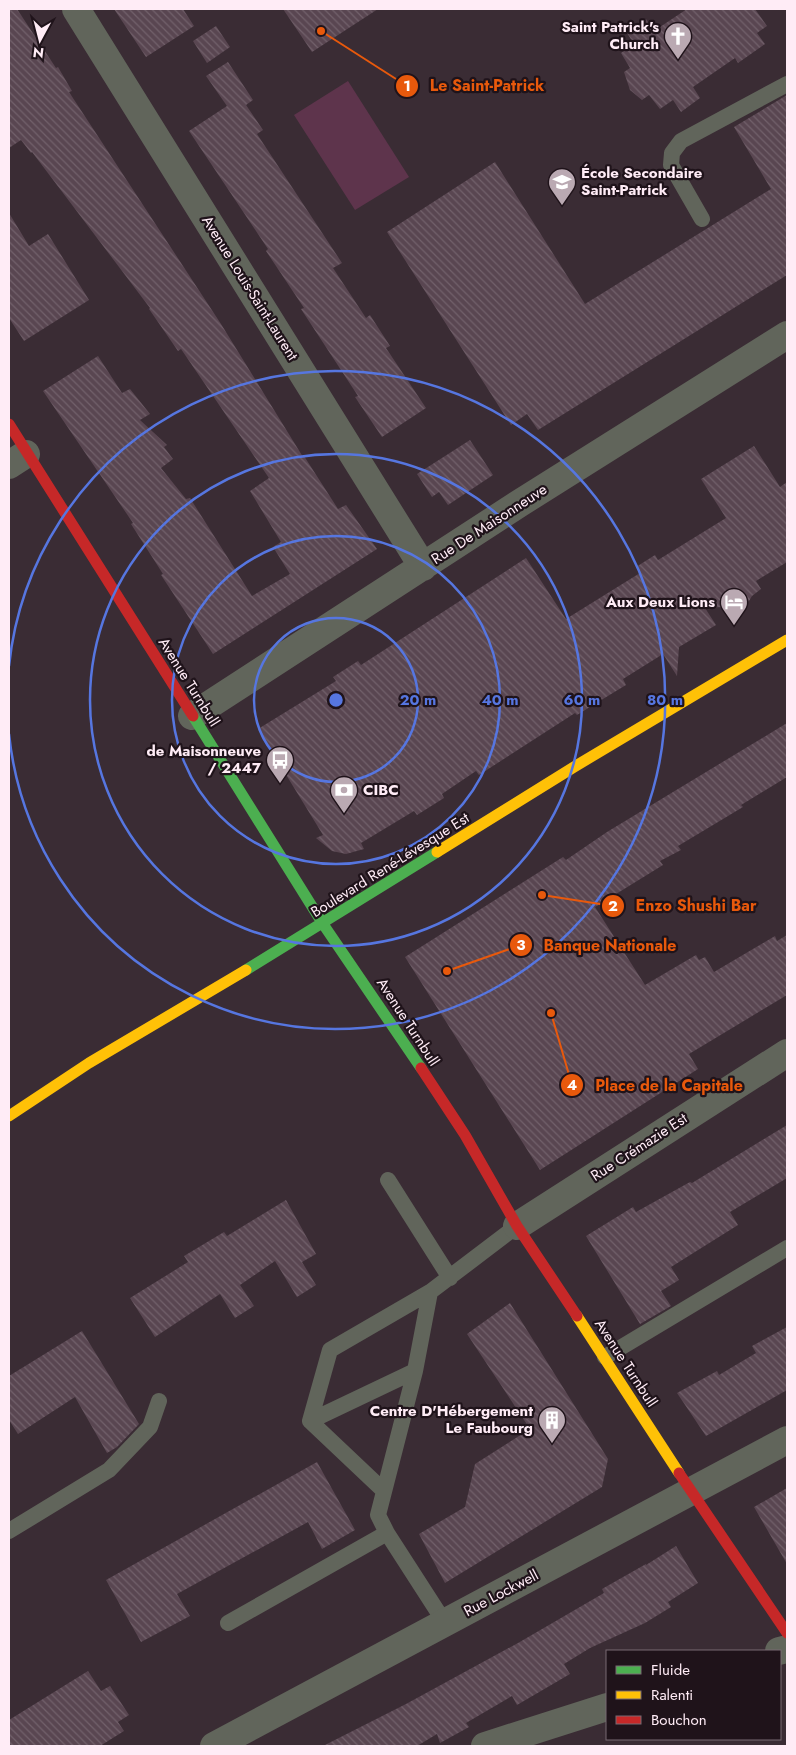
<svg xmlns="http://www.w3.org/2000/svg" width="796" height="1755" viewBox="0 0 796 1755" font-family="Jost,sans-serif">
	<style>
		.garden { fill: #5e344c }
		.building { fill: url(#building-back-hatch) }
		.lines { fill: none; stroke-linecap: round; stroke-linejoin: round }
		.lane { stroke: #61655b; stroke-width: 16 }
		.street { stroke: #61655b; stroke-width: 28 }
		.fast { stroke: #4caf50; stroke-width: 11 }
		.slow { stroke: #ffc107; stroke-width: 11 }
		.jam { stroke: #c62828; stroke-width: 11 }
		.ring { fill: none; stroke: #5676e0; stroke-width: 2.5 }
		.labels { text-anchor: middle; stroke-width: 4.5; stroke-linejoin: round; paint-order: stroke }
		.poi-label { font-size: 15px; font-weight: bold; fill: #ffecf6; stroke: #1f131a; text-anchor: end }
		.street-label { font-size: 15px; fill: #ffecf6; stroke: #1f131a }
		.centre { fill: #5676e0; stroke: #1f131a; stroke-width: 2.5 }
		.ring-label { font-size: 15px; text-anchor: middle; font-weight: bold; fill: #5676e0; stroke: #1f131a; stroke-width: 4.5; stroke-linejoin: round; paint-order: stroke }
		.leader { fill: none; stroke: #e8590c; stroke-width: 2 }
		.callout-dot { fill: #e8590c; stroke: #1f131a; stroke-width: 2 }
		.mark-label { font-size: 15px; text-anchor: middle; font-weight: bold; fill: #fff }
		.callout-label { font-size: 16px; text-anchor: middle; font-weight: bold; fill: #e8590c; stroke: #1f131a; stroke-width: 4.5; stroke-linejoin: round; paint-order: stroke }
	</style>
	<defs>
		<pattern id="building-back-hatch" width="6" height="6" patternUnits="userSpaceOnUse" patternTransform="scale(1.25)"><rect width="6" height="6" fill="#594651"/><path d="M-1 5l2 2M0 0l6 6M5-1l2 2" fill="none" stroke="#72616b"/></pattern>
	</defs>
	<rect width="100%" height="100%" fill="#3a2c34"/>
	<!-- garden -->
	<path class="garden" d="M348 81 409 177 355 210 294 115Z"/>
	<!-- building -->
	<path class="building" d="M9 9H17L56 68 58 67 72 91 69 92 221 324 303 457 304 456 338 509 346 505 377 549 213 654 161 575 163 574 131 524 133 523 43 391 98 356 122 393 130 389 150 414 140 420 167 445 164 447 173 459 161 468 186 499 190 498 252 596 290 574 273 547 281 542 250 491 269 478 181 349 178 351 149 309 150 308 32 152 31 153 21 140 9 148Z
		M114 9H183L194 26 146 57Z
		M283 9H378L312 52Z
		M687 9H755L767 26 757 33 765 44 738 63 735 58 693 87 700 98 681 112 673 100 660 109 649 95 642 100 630 90 624 72 630 68 621 53 634 44 627 33 646 19 654 31Z
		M216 26 230 47 207 63 193 41Z
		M228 62 253 100 246 105 263 130 257 134 342 263 333 268 366 318 370 315 390 346 386 348 426 408 382 437 355 397 358 396 301 309 304 308 266 251 268 249 189 131 227 106 206 76Z
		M787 95V275L538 430 527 414 511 425 387 232 495 162 585 304 771 189 734 127Z
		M9 213 29 246 48 234 89 300 24 341 9 318Z
		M470 440 493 475 448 505 439 492 432 497 417 474Z
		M754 446 780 487 787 482V562L756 581 761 589 752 596 749 601 740 606 705 608 716 625 679 647 677 676 663 654 623 679 626 685 598 702 577 715 575 713 479 775 476 771 442 794 444 798 417 815 414 811 361 843 364 849 346 854 332 851 316 838 323 835 258 729 336 681 333 677 358 661 361 665 526 558 566 619 640 573 636 567 655 555 658 560 726 518 701 479Z
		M787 723V777L741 805 743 807 678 846 681 850 660 861 663 865 595 907 645 985 696 955 699 960 705 957 714 972 775 936 777 941 787 935V995L689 1054 698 1069 540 1170 405 957 563 857 566 860 607 832Z
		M787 1125V1178L730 1212 738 1225 671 1267 679 1280 661 1291 671 1306 640 1324 586 1236 633 1207 636 1212 690 1182 692 1183Z
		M286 1200 316 1254 302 1262 316 1285 297 1297 275 1261 240 1285 254 1306 235 1318 220 1294 155 1337 130 1298 188 1262 184 1256 224 1232 227 1236Z
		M510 1303 608 1459 602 1487 445 1583 419 1534 465 1507 475 1464 530 1429 467 1334Z
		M787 1327V1390L706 1436 677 1393 717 1371 719 1375 756 1353 752 1346Z
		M82 1331 139 1424 117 1447 107 1453 75 1397 18 1434 9 1420V1376Z
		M317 1462 355 1530 322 1549 308 1522 177 1594 190 1616 141 1642 106 1580Z
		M787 1488V1564L754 1507Z
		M676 1546 698 1583 668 1602 671 1607 645 1623 590 1648 564 1664 570 1674 517 1705 512 1696 466 1723 469 1727 440 1743 437 1734 417 1746H323L406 1704 518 1643 604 1593 602 1589 646 1564V1565Z
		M88 1671 101 1691 110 1686 129 1715 118 1722 124 1731 100 1746H9V1720Z"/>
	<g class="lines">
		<!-- lane -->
		<path class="lane" d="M702 219 671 165 672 153 681 141 787 84
			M388 1180 450 1278
			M605 1357 787 1248
			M310 1421 415 1371
			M384 1491 310 1421 330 1350 430 1292
			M9 1531 109 1470 150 1427 159 1401
			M228 1623 387 1533
			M445 1623 387 1533 378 1515 415 1371 430 1292 517 1226"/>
		<!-- street -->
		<path class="street" d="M76 9 423 567
			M9 465 26 454
			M192 716 520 503 787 335
			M517 1226 787 1053
			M779 1651 787 1649
			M214 1746 787 1440
			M485 1746 607 1707"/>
		<!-- fast -->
		<path class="fast" d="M193 716 323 924 421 1068
			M246 970 437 852"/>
		<!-- slow -->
		<path class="slow" d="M437 852 574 767 787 640
			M9 1116 89 1063 246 970
			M577 1316 679 1473"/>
		<!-- jam -->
		<path class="jam" d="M9 424 193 716
			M421 1068 465 1135 517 1226 577 1316
			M679 1473 787 1633"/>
	</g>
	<!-- distance rings -->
	<g class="ring">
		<circle cx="336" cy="700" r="82"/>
		<circle cx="336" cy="700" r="164"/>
		<circle cx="336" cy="700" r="246"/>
		<path d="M9 666A329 329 0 1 1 9 734"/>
	</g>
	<!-- icons -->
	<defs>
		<g id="church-pin" transform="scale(1.4375)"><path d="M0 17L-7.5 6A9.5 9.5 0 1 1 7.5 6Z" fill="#baa9b2" stroke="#1f131a"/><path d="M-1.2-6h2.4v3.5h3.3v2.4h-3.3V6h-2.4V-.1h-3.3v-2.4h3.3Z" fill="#fff"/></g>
		<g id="school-pin" transform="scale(1.4375)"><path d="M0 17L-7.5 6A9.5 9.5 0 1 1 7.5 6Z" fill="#baa9b2" stroke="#1f131a"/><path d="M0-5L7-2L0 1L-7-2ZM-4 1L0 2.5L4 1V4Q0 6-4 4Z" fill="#fff"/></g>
		<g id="hotel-pin" transform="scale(1.4375)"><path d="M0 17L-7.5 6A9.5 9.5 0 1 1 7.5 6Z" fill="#baa9b2" stroke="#1f131a"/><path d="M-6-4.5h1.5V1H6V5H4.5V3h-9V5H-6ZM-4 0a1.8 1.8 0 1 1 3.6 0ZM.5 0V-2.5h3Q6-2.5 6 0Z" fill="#fff"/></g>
		<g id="bus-pin" transform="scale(1.4375)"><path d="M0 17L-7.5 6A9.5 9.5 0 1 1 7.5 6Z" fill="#baa9b2" stroke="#1f131a"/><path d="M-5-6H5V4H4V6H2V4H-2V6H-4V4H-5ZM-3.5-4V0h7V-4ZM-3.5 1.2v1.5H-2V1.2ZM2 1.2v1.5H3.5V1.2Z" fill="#fff"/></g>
		<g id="bank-pin" transform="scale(1.4375)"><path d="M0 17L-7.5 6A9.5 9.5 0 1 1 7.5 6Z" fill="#baa9b2" stroke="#1f131a"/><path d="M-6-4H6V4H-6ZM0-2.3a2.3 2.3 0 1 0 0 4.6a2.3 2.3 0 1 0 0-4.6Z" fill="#fff"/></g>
		<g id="building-pin" transform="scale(1.4375)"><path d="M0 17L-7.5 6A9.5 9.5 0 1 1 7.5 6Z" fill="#baa9b2" stroke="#1f131a"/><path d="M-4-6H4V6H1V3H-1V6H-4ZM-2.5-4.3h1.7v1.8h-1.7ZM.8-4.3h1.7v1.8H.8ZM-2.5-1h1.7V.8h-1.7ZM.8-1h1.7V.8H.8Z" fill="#fff"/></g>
	</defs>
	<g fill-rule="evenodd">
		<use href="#church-pin" x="678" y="36"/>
		<use href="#school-pin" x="562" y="182"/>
		<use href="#hotel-pin" x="734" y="602"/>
		<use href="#bus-pin" x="280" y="760"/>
		<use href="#bank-pin" x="344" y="790"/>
		<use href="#building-pin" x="552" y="1420"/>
	</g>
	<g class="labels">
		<!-- poi labels -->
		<g class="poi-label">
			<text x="659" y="32">Saint Patrick's<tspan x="659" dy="17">Church</tspan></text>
			<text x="581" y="178" text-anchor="start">École Secondaire<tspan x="581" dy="17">Saint-Patrick</tspan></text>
			<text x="715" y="607">Aux Deux Lions</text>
			<text x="261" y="756">de Maisonneuve<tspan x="261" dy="17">/ 2447</tspan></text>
			<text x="363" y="795" text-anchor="start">CIBC</text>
			<text x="533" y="1416">Centre D'Hébergement<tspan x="533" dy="17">Le Faubourg</tspan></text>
		</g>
		<!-- street labels -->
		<g class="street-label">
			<text transform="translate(250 288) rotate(58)" y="5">Avenue Louis-Saint-Laurent</text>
			<text transform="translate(489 524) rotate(-33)" y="5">Rue De Maisonneuve</text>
			<text transform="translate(189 682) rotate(58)" y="5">Avenue Turnbull</text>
			<text transform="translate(390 865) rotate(-32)" y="5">Boulevard René-Lévesque Est</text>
			<text transform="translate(408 1022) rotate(57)" y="5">Avenue Turnbull</text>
			<text transform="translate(639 1147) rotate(-33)" y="5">Rue Crémazie Est</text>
			<text transform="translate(626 1363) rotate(57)" y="5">Avenue Turnbull</text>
			<text transform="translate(501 1593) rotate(-28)" y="5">Rue Lockwell</text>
		</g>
	</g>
	<circle cx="336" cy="700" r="8" class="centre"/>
	<g class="ring-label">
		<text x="418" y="705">20 m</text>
		<text x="500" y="705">40 m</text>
		<text x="582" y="705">60 m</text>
		<text x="665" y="705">80 m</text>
	</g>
	<!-- callouts -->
	<path class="leader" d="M321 31L407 86M542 895L613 906M447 971L521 945M551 1013L572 1085"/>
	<g class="callout-dot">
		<circle cx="321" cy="31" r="5"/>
		<circle cx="542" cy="895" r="5"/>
		<circle cx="447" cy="971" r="5"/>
		<circle cx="551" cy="1013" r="5"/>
		<circle cx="407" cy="86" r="12"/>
		<circle cx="613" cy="906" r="12"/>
		<circle cx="521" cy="945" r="12"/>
		<circle cx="572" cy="1085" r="12"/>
	</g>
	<g class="mark-label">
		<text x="407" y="91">1</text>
		<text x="613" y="911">2</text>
		<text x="521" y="950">3</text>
		<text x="572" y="1090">4</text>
	</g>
	<g class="callout-label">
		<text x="487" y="91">Le Saint-Patrick</text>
		<text x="696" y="911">Enzo Shushi Bar</text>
		<text x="610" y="951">Banque Nationale</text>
		<text x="669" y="1091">Place de la Capitale</text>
	</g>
	<!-- border -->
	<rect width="796" height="1755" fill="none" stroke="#ffecf6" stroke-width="20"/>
	<!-- legend -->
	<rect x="606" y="1650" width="175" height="90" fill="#1f131a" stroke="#796a72"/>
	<rect x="616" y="1666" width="25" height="8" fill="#4caf50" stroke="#796a72"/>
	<text x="651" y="1675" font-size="15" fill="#ffecf6">Fluide</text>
	<rect x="616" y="1691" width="25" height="8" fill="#ffc107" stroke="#796a72"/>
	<text x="651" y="1700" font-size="15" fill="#ffecf6">Ralenti</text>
	<rect x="616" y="1716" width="25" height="8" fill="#c62828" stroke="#796a72"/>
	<text x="651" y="1725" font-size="15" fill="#ffecf6">Bouchon</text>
	<!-- north arrow -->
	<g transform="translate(40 40) rotate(187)" stroke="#1f131a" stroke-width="4" paint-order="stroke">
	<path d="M0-4L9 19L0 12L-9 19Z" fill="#ffecf6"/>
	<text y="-8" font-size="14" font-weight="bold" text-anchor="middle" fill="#ffecf6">N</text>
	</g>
</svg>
